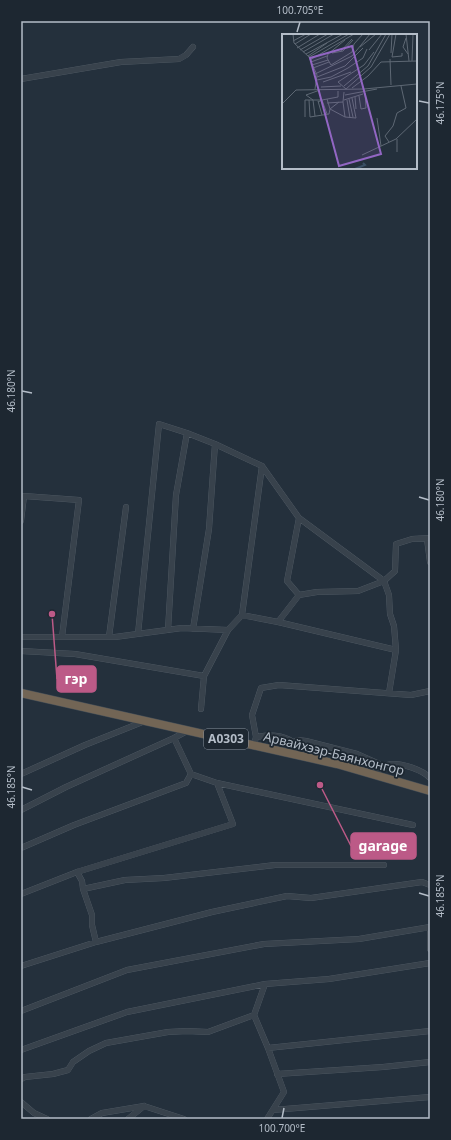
<svg xmlns="http://www.w3.org/2000/svg" width="451" height="1140" viewBox="0 0 451 1140" font-family="'Noto Sans',sans-serif">
	<style>
		.lines { fill: none; stroke-linecap: round; stroke-linejoin: round }
		.minor-casing { stroke: #56606a; stroke-width: 6 }
		.highway-casing { stroke: #434d57; stroke-width: 9 }
		.minor { stroke: #38424c; stroke-width: 5.5 }
		.highway { stroke: #726555; stroke-width: 8 }
		.ticks { fill: none; stroke: #b4bdc8; stroke-width: 1.5 }
		.labels { text-anchor: middle; stroke-width: 3.5; stroke-linejoin: round; paint-order: stroke }
		.shield { fill: #1d2731; stroke: #87909b; stroke-width: 1 }
		.shield-label { font-size: 12px; font-weight: bold; fill: #b4bdc8 }
		.street-label { font-size: 13px; fill: #b4bdc8; stroke: #1d2731 }
		.inset-river { fill: none; stroke: #3a4f64; stroke-width: 2 }
		.inset-road { fill: none; stroke: #5e6874; stroke-width: 1 }
		.view { fill: #9266c3; fill-opacity: 0.15; stroke: #9266c3; stroke-width: 2 }
		.inset-edge { fill: none; stroke: #b4bdc8; stroke-width: 2 }
		.leader { fill: none; stroke: #bc5a87; stroke-width: 1.5 }
		.callout-dot { fill: #bc5a87; stroke: #1d2731; stroke-width: 1.5 }
		.callout { fill: #bc5a87; stroke: #bc5a87; stroke-width: 1.5 }
		.callout-label { font-size: 14px; text-anchor: middle; font-weight: bold; fill: #fff }
		.neatline { fill: none; stroke: #b4bdc8; stroke-width: 1.5 }
		.ticks-label { font-size: 10px; text-anchor: middle; fill: #b4bdc8 }
	</style>
	<rect width="100%" height="100%" fill="#24303c"/>
	<g class="lines">
		<!-- minor casing -->
		<g class="minor-casing">
			<path id="minor" d="M21 79 121 62 179 59 186 55 193 47
				M21 521 24 496 79 500 62 637
				M427 539 430 562
				M299 595 287 581 299 518
				M242 615 262 466
				M278 622 299 595 317 592 358 591 384 581 395 571 396 544 412 539 430 538
				M193 629 209 529 215 444
				M168 630 176 495 187 433
				M138 634 159 424 187 433 215 444 262 466 299 518 384 581 389 595 390 614 394 626 396 650 389 693
				M21 637H115L182 628 228 630
				M109 637 126 507
				M21 651 75 654 204 676
				M201 709 204 676 228 630 242 615 278 622 396 650
				M256 737 252 715 261 688 279 685 411 695 430 691
				M174 738 191 774 217 783 413 825
				M293 742 298 740 306 741 357 754 384 766
				M254 745 256 737C269 735 282 734 293 742L296 755
				M21 774 85 745 145 721
				M371 774C378 770 384 765 391 764 402 763 423 770 430 778
				M21 810 66 787 174 738 187 731
				M21 848 74 825 186 783 191 774
				M77 872 82 881 83 889 92 915V925L96 942
				M83 889 125 880 164 878 275 865H384
				M21 894 77 872 233 824 217 783
				M430 927V949
				M21 966 96 942 212 912 287 896 311 898 422 882 430 885
				M265 984 254 1015 268 1048 284 1092 267 1119
				M21 1011 127 970 264 944 359 939 430 927
				M268 1048 430 1031
				M21 1050 127 1012 265 984 329 979 430 963
				M277 1074 383 1067 430 1062
				M21 1079 25 1077 53 1074 68 1070 73 1062 89 1051 106 1043 168 1032 187 1031 208 1032 254 1015
				M21 1102 34 1113 47 1119
				M273 1110 430 1097
				M91 1119 102 1113 144 1106 184 1119
				M128 1119 144 1106"/>
		</g>
		<!-- highway casing -->
		<g class="highway-casing">
			<path id="highway" d="M21 693 337 764 430 791"/>
		</g>
		<!-- minor -->
		<use href="#minor" class="minor"/>
		<!-- highway -->
		<use href="#highway" class="highway"/>
	</g>
	<!-- ticks -->
	<path class="ticks" d="M297 32 300 22M419 101 429 103M22 391 32 393M419 497 429 500M22 787 32 790M419 893 429 896M282 1118 284 1108"/>
	<g class="labels">
		<!-- shield labels -->
		<rect class="shield" x="204" y="729" width="44" height="20" rx="3"/>
		<g class="shield-label">
			<text x="226" y="743">A0303</text>
		</g>
		<!-- street labels -->
		<g class="street-label">
			<text transform="translate(334 753) rotate(14)" y="5">Арвайхээр-Баянхонгор</text>
		</g>
	</g>
	<!-- overview -->
	<g transform="translate(282 34)">
		<rect width="135" height="135" fill="#24303c"/>
		<path class="inset-river" d="M73 135 83 131 81 129"/>
		<path class="inset-road" d="M11 0 12 9 27 23 35 41 33 55M124 0 127 27M124 4 121 13 126 20M11 7 24 0M13 10 29 0M78 13 94 0M15 14 38 0M18 16 46 0M87 16 100 0M21 18 52 0M58 18 70 5M50 19 61 17 71 6M109 19 110 0M24 20 61 0M26 22 45 9M27 23 67 0M110 23 114 0M110 23 120 22V19M108 25 109 51M28 26 72 0M130 27 131 0M29 28 45 22M30 31 46 26M49 31 70 18 72 10 81 0M49 31 45 24 46 20 63 6M31 34 47 28M33 40 70 22 88 0M35 43 63 32 81 14M35 46 49 43 66 34 81 24 85 15M41 48 69 38M62 52 86 32 104 0M39 53 59 52M70 54 86 42 99 28 135 27M64 55 89 33 108 0M64 55 56 48 82 31 92 18M63 61 95 55M77 62 79 75 84 74 83 59M73 63 74 75M45 65 48 75 63 83 74 84 70 64M67 65 71 83M27 66 28 83 47 80 48 75 57 68M62 66 81 60M65 66 68 84M36 67 40 81M36 68 40 66 45 80M61 68 63 83M45 69 61 68 62 58M0 70 14 56 82 55 135 50M33 82 31 66 24 61 38 56M23 83V66H40L56 63V57M95 84 99 112M107 108 103 102 111 92 115 79 124 74 119 52M115 118V105M80 121 114 105 135 85"/>
		<path class="view" d="M70 12 99 120 57 132 28 24Z"/>
		<rect width="135" height="135" class="inset-edge"/>
	</g>
	<!-- callouts -->
	<path class="leader" d="M52 614L57 679M320 785L351 846"/>
	<g class="callout-dot">
		<circle cx="52" cy="614" r="4"/>
		<circle cx="320" cy="785" r="4"/>
	</g>
	<g class="callout">
		<rect x="57" y="666" width="39" height="26" rx="4"/>
		<rect x="351" y="833" width="65" height="26" rx="4"/>
	</g>
	<g class="callout-label">
		<text x="76" y="684">гэр</text>
		<text x="383" y="851">garage</text>
	</g>
	<!-- border -->
	<rect width="451" height="1140" fill="none" stroke="#1d2731" stroke-width="44"/>
	<rect x="22" y="22" width="407" height="1096" class="neatline"/>
	<g class="ticks-label">
		<text x="300" y="14">100.705°E</text>
		<text transform="translate(440 103) rotate(-90)" y="4">46.175°N</text>
		<text transform="translate(11 391) rotate(-90)" y="4">46.180°N</text>
		<text transform="translate(440 500) rotate(-90)" y="4">46.180°N</text>
		<text transform="translate(11 787) rotate(-90)" y="4">46.185°N</text>
		<text transform="translate(440 896) rotate(-90)" y="4">46.185°N</text>
		<text x="282" y="1132">100.700°E</text>
	</g>
</svg>
